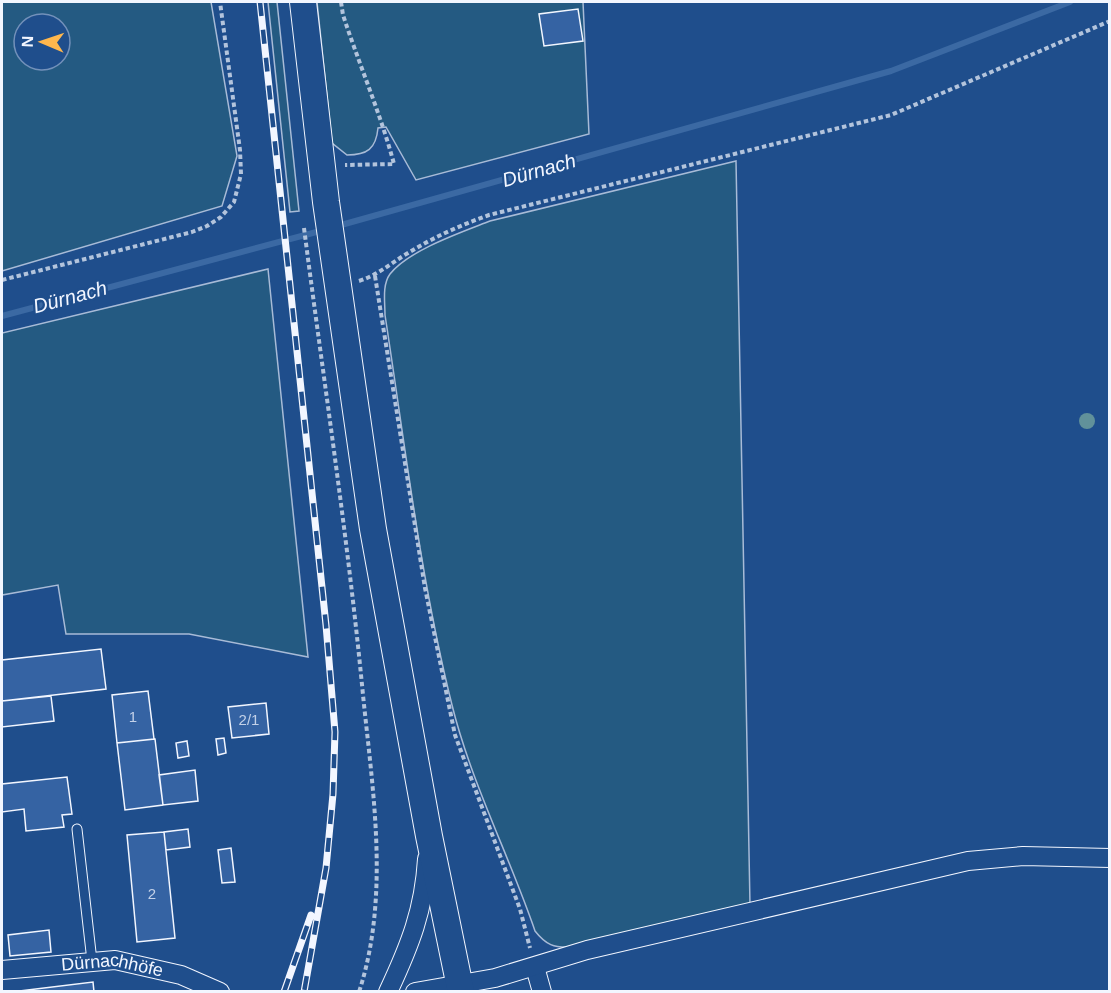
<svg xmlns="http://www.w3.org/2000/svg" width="1111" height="993" viewBox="0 0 1111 993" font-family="Arial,sans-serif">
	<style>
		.green { fill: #245a82; stroke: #a8bbd7; stroke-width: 1.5; fill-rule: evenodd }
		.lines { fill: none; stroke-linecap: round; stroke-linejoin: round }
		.stream { stroke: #3b69a3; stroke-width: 6 }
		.building { fill: #3563a3; stroke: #f2f6ff; stroke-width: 1.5 }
		.lane-casing { stroke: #f2f6ff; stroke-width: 11 }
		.street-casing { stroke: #f2f6ff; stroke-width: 20 }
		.secondary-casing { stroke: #f2f6ff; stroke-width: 28 }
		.path { stroke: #b3c4dc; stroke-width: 4; stroke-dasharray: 4.5 3; stroke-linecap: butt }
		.lane { stroke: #1f4e8c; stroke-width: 9 }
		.street { stroke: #1f4e8c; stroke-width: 18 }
		.secondary { stroke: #1f4e8c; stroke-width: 26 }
		.rail-casing { stroke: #f2f6ff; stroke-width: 7 }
		.rail { stroke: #1f4e8c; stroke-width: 4.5; stroke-dasharray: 14; stroke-linecap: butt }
		.tree { fill: #61919a }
		.labels { text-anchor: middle; stroke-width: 4.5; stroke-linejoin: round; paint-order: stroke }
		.number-label { font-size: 15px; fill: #c3d1e8 }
		.street-label { font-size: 18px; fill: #f2f6ff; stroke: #1f4e8c }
		.water-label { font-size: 20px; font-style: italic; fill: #f2f6ff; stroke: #1f4e8c }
	</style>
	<rect width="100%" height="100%" fill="#1f4e8c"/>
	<!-- green -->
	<path class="green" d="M2 2H211L237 156 222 206 2 271ZM24 24H60V60H24Z
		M268 2H277L299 211 290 212Z
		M317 2H583L589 134 416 180 386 127 378 128C376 149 367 155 347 155L332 143Z
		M736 161 750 905 571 947C554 948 546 945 535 931 509 855 471 782 452 705 420 577 405 444 385 315 385 302 382 285 390 274 409 250 462 232 490 221Z
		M268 269 308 657 189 634H66L58 585 2 595V333Z"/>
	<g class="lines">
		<!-- stream -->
		<path class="stream" d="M334 227 891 71 1070 2
			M2 316 324 230"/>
	</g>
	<!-- building -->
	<path class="building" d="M578 9 583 41 544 46 539 14Z
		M101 649 106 689 2 701V660Z
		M148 691 154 739 117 743 112 695Z
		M51 696 54 721 2 727V701Z
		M266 703 269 734 232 738 228 707Z
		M224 738 226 753 218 755 216 739Z
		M155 739 163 805 125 810 117 743Z
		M187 741 189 756 178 758 176 743Z
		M195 770 198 801 163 805 159 775Z
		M67 777 72 814 62 815 64 827 26 831 24 809 2 812V784Z
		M188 829 190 847 166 850 164 832Z
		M164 832 175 938 137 942 127 835Z
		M231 848 235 882 222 883 218 850Z
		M49 930 51 952 10 956 8 935Z
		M93 982 94 992H11Z"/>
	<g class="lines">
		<!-- lane casing -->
		<g class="lane-casing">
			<path id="lane" d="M77 829 92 961"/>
		</g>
		<!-- street casing -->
		<g class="street-casing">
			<g id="street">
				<path d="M535 967 542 992"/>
				<path id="s1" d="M2 970 115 960 181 975 220 992"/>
				<path d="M388 992C410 945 424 910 427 859"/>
				<path d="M415 992 495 978 587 950 968 861 1023 856 1110 858"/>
			</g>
		</g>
		<!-- secondary casing -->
		<g class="secondary-casing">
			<path id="secondary" d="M303 2 326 202 373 529 429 836 461 992"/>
		</g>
		<!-- path -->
		<path class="path" d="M341 2 343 15C359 64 381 115 394 164L345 165
			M304 228C324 383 348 539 363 695 373 793 390 897 359 992
			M375 276 425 588 455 735 520 909 530 948
			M2 280 192 232 207 226 221 217 234 202 241 174 240 150 220 2
			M359 281C378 275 391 263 408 253 434 237 461 225 489 215L891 115 1110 21"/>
		<!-- lane -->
		<use href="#lane" class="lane"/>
		<!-- street -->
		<use href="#street" class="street"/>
		<!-- secondary -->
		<use href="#secondary" class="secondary"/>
		<!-- rail casing -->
		<g class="rail-casing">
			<path id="rail" d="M260 2 326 625 335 732 333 794 326 868 304 992
				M284 992 311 915"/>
		</g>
		<!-- rail -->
		<use href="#rail" class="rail"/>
	</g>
	<!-- trees -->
	<circle class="tree" cx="1087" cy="421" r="8"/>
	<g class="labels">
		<!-- number labels -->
		<g class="number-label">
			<text x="133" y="722">1</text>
			<text x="249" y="725">2/1</text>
			<text x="152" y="899">2</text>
		</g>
		<!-- street labels -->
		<g class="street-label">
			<text dy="6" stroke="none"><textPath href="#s1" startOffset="111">Dürnachhöfe</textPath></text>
		</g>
		<!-- water labels -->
		<g class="water-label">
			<text transform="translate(539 170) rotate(-16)" y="7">Dürnach</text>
			<text transform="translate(70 297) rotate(-15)" y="7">Dürnach</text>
		</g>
	</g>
	<!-- border -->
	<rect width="1111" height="993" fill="none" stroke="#f2f6ff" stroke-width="6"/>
	<!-- north arrow -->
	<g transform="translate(42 42) rotate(272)"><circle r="28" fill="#1f4e8c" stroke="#7391ba" stroke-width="1.5"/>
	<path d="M0-4.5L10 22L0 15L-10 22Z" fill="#ffb74d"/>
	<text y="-9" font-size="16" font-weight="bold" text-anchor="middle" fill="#f2f6ff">N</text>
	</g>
</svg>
